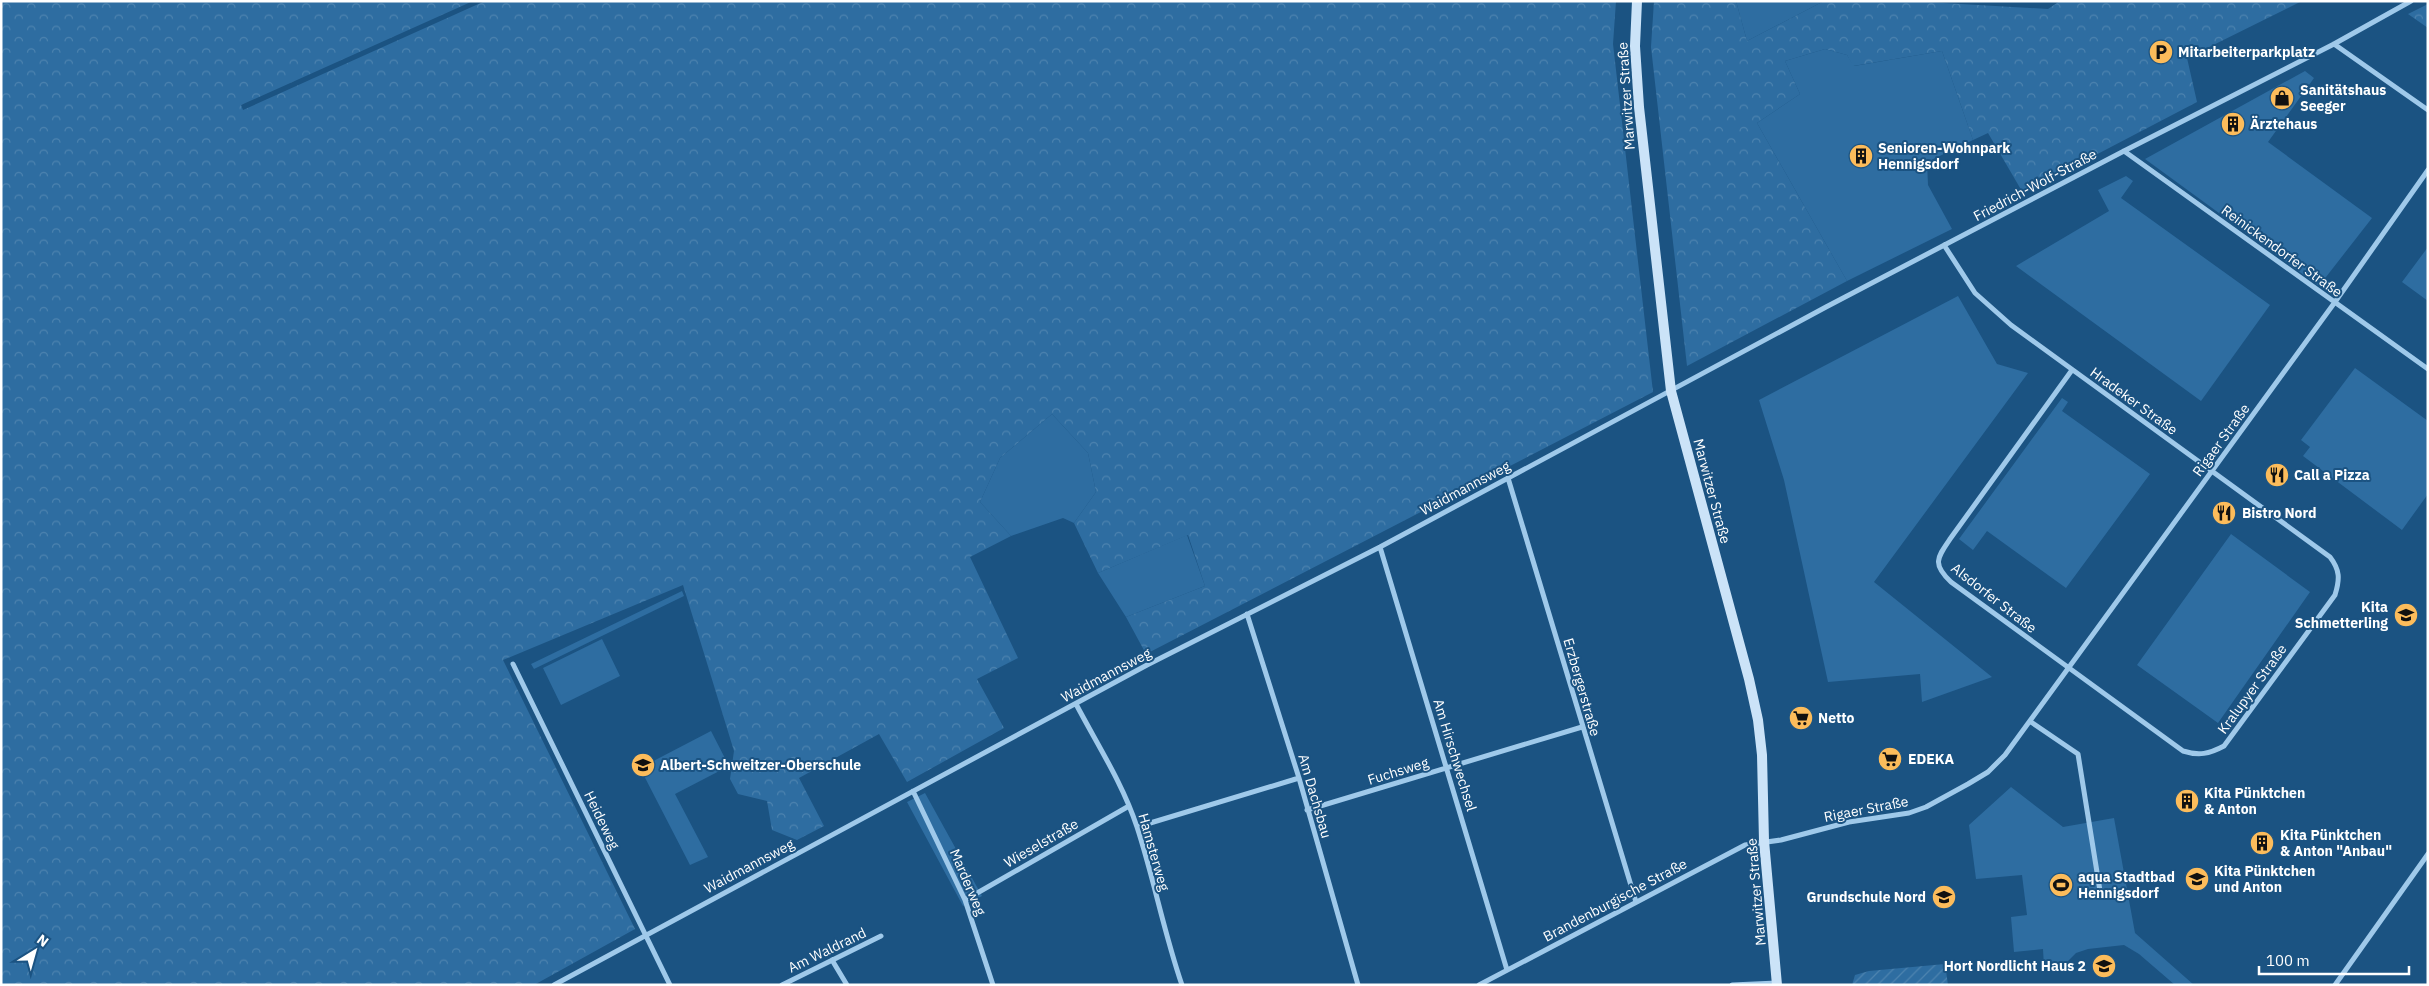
<svg xmlns="http://www.w3.org/2000/svg" width="2429" height="986" viewBox="0 0 2429 986" font-family="'IBM Plex Sans',sans-serif">
	<style>
		.green { fill: #2e6da1 }
		.forest { fill: url(#forest-crowns) }
		.garden { fill: url(#garden-furrows) }
		.lines { fill: none; stroke-linecap: round; stroke-linejoin: round }
		.street { stroke: #9fc9ea; stroke-width: 5 }
		.secondary { stroke: #cbe3f8; stroke-width: 10 }
		.labels { text-anchor: middle; stroke-width: 4; stroke-linejoin: round; paint-order: stroke }
		.poi-label { font-size: 14px; font-weight: bold; fill: #fff; stroke: #1b5382; text-anchor: start }
		.street-label { font-size: 14px; fill: #fff; stroke: #1b5382 }
	</style>
	<defs>
		<pattern id="forest-crowns" width="20" height="18" patternUnits="userSpaceOnUse" patternTransform="scale(1.25)"><rect width="20" height="18" fill="#2e6da1"/><path d="M2 6a3 3 0 1 1 6 0M12 15a3 3 0 1 1 6 0" fill="none" stroke="#4d83af"/></pattern>
		<pattern id="garden-furrows" width="10" height="10" patternUnits="userSpaceOnUse" patternTransform="scale(1.25)"><rect width="10" height="10" fill="#2e6da1"/><path d="M-1 1l2-2M0 10L10 0M9 11l2-2" fill="none" stroke="#4d83af"/></pattern>
	</defs>
	<rect width="100%" height="100%" fill="#1b5382"/>
	<!-- green -->
	<path class="green" d="M1736 1H1824L1747 41Z
		M1825 49 1847 55 1854 66 1942 51 1973 140 1927 162 1928 185 1952 229 1847 281 1757 123 1800 94 1785 61Z
		M2305 71 2314 78 2268 142 2372 218 2319 286 2145 159Z
		M2126 176 2133 181 2121 198 2270 305 2201 401 2016 266 2109 211 2098 190Z
		M2428 247V301L2402 282Z
		M1958 296 1997 364 2028 373 1874 582 1992 677 1922 702 1920 674 1828 682 1784 480 1759 400Z
		M2355 368 2428 421V494L2402 530 2303 456 2310 447 2301 440Z
		M2062 398 2068 402 2062 411 2150 474 2066 588 1987 531 1973 550 1959 539Z
		M1052 414 1088 453 1096 492 1074 523 1063 518 1011 536 980 502 1000 458Z
		M2231 534 2310 592 2218 723 2137 665Z
		M1187 535 1205 586 1126 617 1098 573Z
		M682 591 684 596 534 669 531 664Z
		M602 639 620 676 561 705 543 668Z
		M711 731 729 766 675 794 708 857 690 865 640 768Z
		M2011 787 2063 827 2114 818 2135 933 2194 985H2175L2139 954 2124 945 2088 949 2076 953 2065 964 2044 967 2043 949 2014 952 2011 917 2027 915 2022 875 1976 879 1969 825Z
		M925 793 982 896 963 906 907 802Z"/>
	<!-- forest -->
	<path class="forest" d="M1 1H473L241 105 243 110 485 1H1616L1613 44 1653 392 1146 654 1126 617 1205 586 1188 535 1098 573 1074 523 1096 492 1088 453 1052 414 1000 458 980 502 1011 536 970 557 1018 658 977 679 1004 728 907 782 879 734 799 778 824 826 797 840 772 830 767 801 738 794 730 779 734 751 683 585 503 660 635 929 534 985H1Z
		M1654 1H1736L1747 41 1824 1H1909L2048 9 2060 1H2302L2187 58 2197 102 2023 193 1988 133 1973 140 1942 51 1853 66 1847 55 1825 49 1785 61 1800 94 1757 123 1847 281 1687 366 1651 47Z
		M2428 4V28L2408 14Z"/>
	<!-- garden -->
	<path class="garden" d="M1945 964 1948 985H1852L1855 975 1869 971Z"/>
	<g class="lines">
		<!-- street -->
		<path class="street" d="M2334 44 2428 110
			M2124 151 2428 369
			M1944 245 1975 293 2011 325 2330 557C2340 570 2340 579 2335 595L2224 746C2209 754 2199 756 2183 751L1951 582C1932 564 1937 558 1950 539L2072 370
			M1508 478 1636 902
			M1380 547 1507 970
			M1247 614 1299 778 1358 985
			M513 664 670 985
			M1076 704C1097 744 1123 784 1137 827 1154 879 1164 933 1182 985
			M2031 722 2078 754 2101 897
			M913 791 965 900 993 985
			M1307 810 1582 727
			M1137 827 1299 778
			M965 900 1129 806
			M832 960 847 985
			M554 985 1147 665 1380 547 1826 307 2124 151 2334 44 2411 1
			M782 985 881 936
			M1479 985 1745 845 1781 840 1849 822 1909 813 1926 807 1968 784 1988 772 2005 755 2335 302 2428 170
			M1732 985 1777 983
			M2335 985 2428 854"/>
		<!-- secondary -->
		<path class="secondary" d="M1637 1 1635 46 1639 107 1671 391 1749 679 1758 720 1762 755 1764 841 1777 985"/>
	</g>
	<!-- icons -->
	<defs>
		<g id="parking-disc" transform="scale(1.25)"><circle r="9.5" fill="#fcbc5b" stroke="#1b5382"/><path d="M-3.5-5.5H1a3.5 3.5 0 0 1 0 7H-1V5.5H-3.5ZM-1-3.4V-.6H.8a1.4 1.4 0 0 0 0-2.8Z" fill="#111"/></g>
		<g id="shop-disc" transform="scale(1.25)"><circle r="9.5" fill="#fcbc5b" stroke="#1b5382"/><path d="M-5-2.5h2.3a2.7 3.5 0 0 1 5.4 0H5L5.5 6h-11ZM-1.5-2.5h3a1.5 2.3 0 0 0-3 0Z" fill="#111"/></g>
		<g id="building-disc" transform="scale(1.25)"><circle r="9.5" fill="#fcbc5b" stroke="#1b5382"/><path d="M-4-6H4V6H1V3H-1V6H-4ZM-2.5-4.3h1.7v1.8h-1.7ZM.8-4.3h1.7v1.8H.8ZM-2.5-1h1.7V.8h-1.7ZM.8-1h1.7V.8H.8Z" fill="#111"/></g>
		<g id="restaurant-disc" transform="scale(1.25)"><circle r="9.5" fill="#fcbc5b" stroke="#1b5382"/><path d="M-5-6h1v4h1v-4h1v4h1v-4h1v5L-1.5 .5V6h-2V.5L-5-1ZM5-6V6H3V1.5H1.5Q1.5-4 5-6Z" fill="#111"/></g>
		<g id="school-disc" transform="scale(1.25)"><circle r="9.5" fill="#fcbc5b" stroke="#1b5382"/><path d="M0-5L7-2L0 1L-7-2ZM-4 1L0 2.5L4 1V4Q0 6-4 4Z" fill="#111"/></g>
		<g id="supermarket-disc" transform="scale(1.25)"><circle r="9.5" fill="#fcbc5b" stroke="#1b5382"/><path d="M-6-5.5h2.5l.6 2H6L4.5 2H-2.5L-4.4-4H-6ZM-1.5 3.2a1.3 1.3 0 1 0 .1 0ZM3 3.2a1.3 1.3 0 1 0 .1 0Z" fill="#111"/></g>
		<g id="stadium-disc" transform="scale(1.25)"><circle r="9.5" fill="#fcbc5b" stroke="#1b5382"/><path d="M0-5a6.5 5 0 1 0 0 10a6.5 5 0 1 0 0-10ZM-3.5-1.8h7v3.6h-7Z" fill="#111"/></g>
	</defs>
	<g fill-rule="evenodd">
		<use href="#parking-disc" x="2161" y="52"/>
		<use href="#shop-disc" x="2282" y="98"/>
		<use href="#building-disc" x="2233" y="124"/>
		<use href="#building-disc" x="1861" y="156"/>
		<use href="#restaurant-disc" x="2277" y="475"/>
		<use href="#restaurant-disc" x="2224" y="513"/>
		<use href="#school-disc" x="2406" y="615"/>
		<use href="#supermarket-disc" x="1801" y="718"/>
		<use href="#supermarket-disc" x="1890" y="759"/>
		<use href="#school-disc" x="643" y="765"/>
		<use href="#building-disc" x="2187" y="801"/>
		<use href="#building-disc" x="2262" y="843"/>
		<use href="#school-disc" x="2197" y="879"/>
		<use href="#stadium-disc" x="2061" y="885"/>
		<use href="#school-disc" x="1944" y="897"/>
		<use href="#school-disc" x="2104" y="966"/>
	</g>
	<g class="labels">
		<!-- poi labels -->
		<g class="poi-label">
			<text x="2178" y="57">Mitarbeiterparkplatz</text>
			<text x="2300" y="95">Sanitätshaus<tspan x="2300" dy="16">Seeger</tspan></text>
			<text x="2250" y="129">Ärztehaus</text>
			<text x="1878" y="153">Senioren-Wohnpark<tspan x="1878" dy="16">Hennigsdorf</tspan></text>
			<text x="2294" y="480">Call a Pizza</text>
			<text x="2242" y="518">Bistro Nord</text>
			<text x="2388" y="612" text-anchor="end">Kita<tspan x="2388" dy="16">Schmetterling</tspan></text>
			<text x="1818" y="723">Netto</text>
			<text x="1908" y="764">EDEKA</text>
			<text x="660" y="770">Albert-Schweitzer-Oberschule</text>
			<text x="2204" y="798">Kita Pünktchen<tspan x="2204" dy="16">&amp; Anton</tspan></text>
			<text x="2280" y="840">Kita Pünktchen<tspan x="2280" dy="16">&amp; Anton "Anbau"</tspan></text>
			<text x="2214" y="876">Kita Pünktchen<tspan x="2214" dy="16">und Anton</tspan></text>
			<text x="2078" y="882">aqua Stadtbad<tspan x="2078" dy="16">Hennigsdorf</tspan></text>
			<text x="1926" y="902" text-anchor="end">Grundschule Nord</text>
			<text x="2086" y="971" text-anchor="end">Hort Nordlicht Haus 2</text>
		</g>
		<!-- street labels -->
		<g class="street-label">
			<text transform="translate(1626 96) rotate(-94)" y="5">Marwitzer Straße</text>
			<text transform="translate(2035 185) rotate(-28)" y="5">Friedrich-Wolf-Straße</text>
			<text transform="translate(2282 251) rotate(36)" y="5">Reinickendorfer Straße</text>
			<text transform="translate(2134 401) rotate(36)" y="5">Hradeker Straße</text>
			<text transform="translate(2221 440) rotate(-54)" y="5">Rigaer Straße</text>
			<text transform="translate(1465 488) rotate(-28)" y="5">Waidmannsweg</text>
			<text transform="translate(1712 491) rotate(75)" y="5">Marwitzer Straße</text>
			<text transform="translate(1994 598) rotate(38)" y="5">Alsdorfer Straße</text>
			<text transform="translate(1106 675) rotate(-28)" y="5">Waidmannsweg</text>
			<text transform="translate(1582 687) rotate(74)" y="5">Erzbergerstraße</text>
			<text transform="translate(2252 689) rotate(-54)" y="5">Kralupyer Straße</text>
			<text transform="translate(1455 755) rotate(73)" y="5">Am Hirschwechsel</text>
			<text transform="translate(1398 771) rotate(-17)" y="5">Fuchsweg</text>
			<text transform="translate(1315 796) rotate(74)" y="5">Am Dachsbau</text>
			<text transform="translate(1866 809) rotate(-11)" y="5">Rigaer Straße</text>
			<text transform="translate(602 820) rotate(64)" y="5">Heideweg</text>
			<text transform="translate(1041 843) rotate(-30)" y="5">Wieselstraße</text>
			<text transform="translate(1154 852) rotate(74)" y="5">Hamsterweg</text>
			<text transform="translate(749 866) rotate(-28)" y="5">Waidmannsweg</text>
			<text transform="translate(968 882) rotate(67)" y="5">Marderweg</text>
			<text transform="translate(1756 892) rotate(-95)" y="5">Marwitzer Straße</text>
			<text transform="translate(1615 900) rotate(-28)" y="5">Brandenburgische Straße</text>
			<text transform="translate(827 950) rotate(-26)" y="5">Am Waldrand</text>
		</g>
	</g>
	<!-- border -->
	<rect width="2429" height="986" fill="none" stroke="#ffffff" stroke-width="5"/>
	<!-- north arrow -->
	<g transform="translate(35 951) rotate(37)" stroke="#1b5382" stroke-width="4" paint-order="stroke">
	<path d="M0-4L9 19L0 12L-9 19Z" fill="#ffffff"/>
	<text y="-8" font-size="14" font-weight="bold" text-anchor="middle" fill="#ffffff">N</text>
	</g>
	<!-- scale -->
	<path d="M2259 966v8h150v-8" fill="none" stroke="#ffffff" stroke-width="2.5"/>
	<text x="2266" y="966" font-size="15" fill="#ffffff" stroke="#1b5382" stroke-width="4" paint-order="stroke">100 m</text>
</svg>
